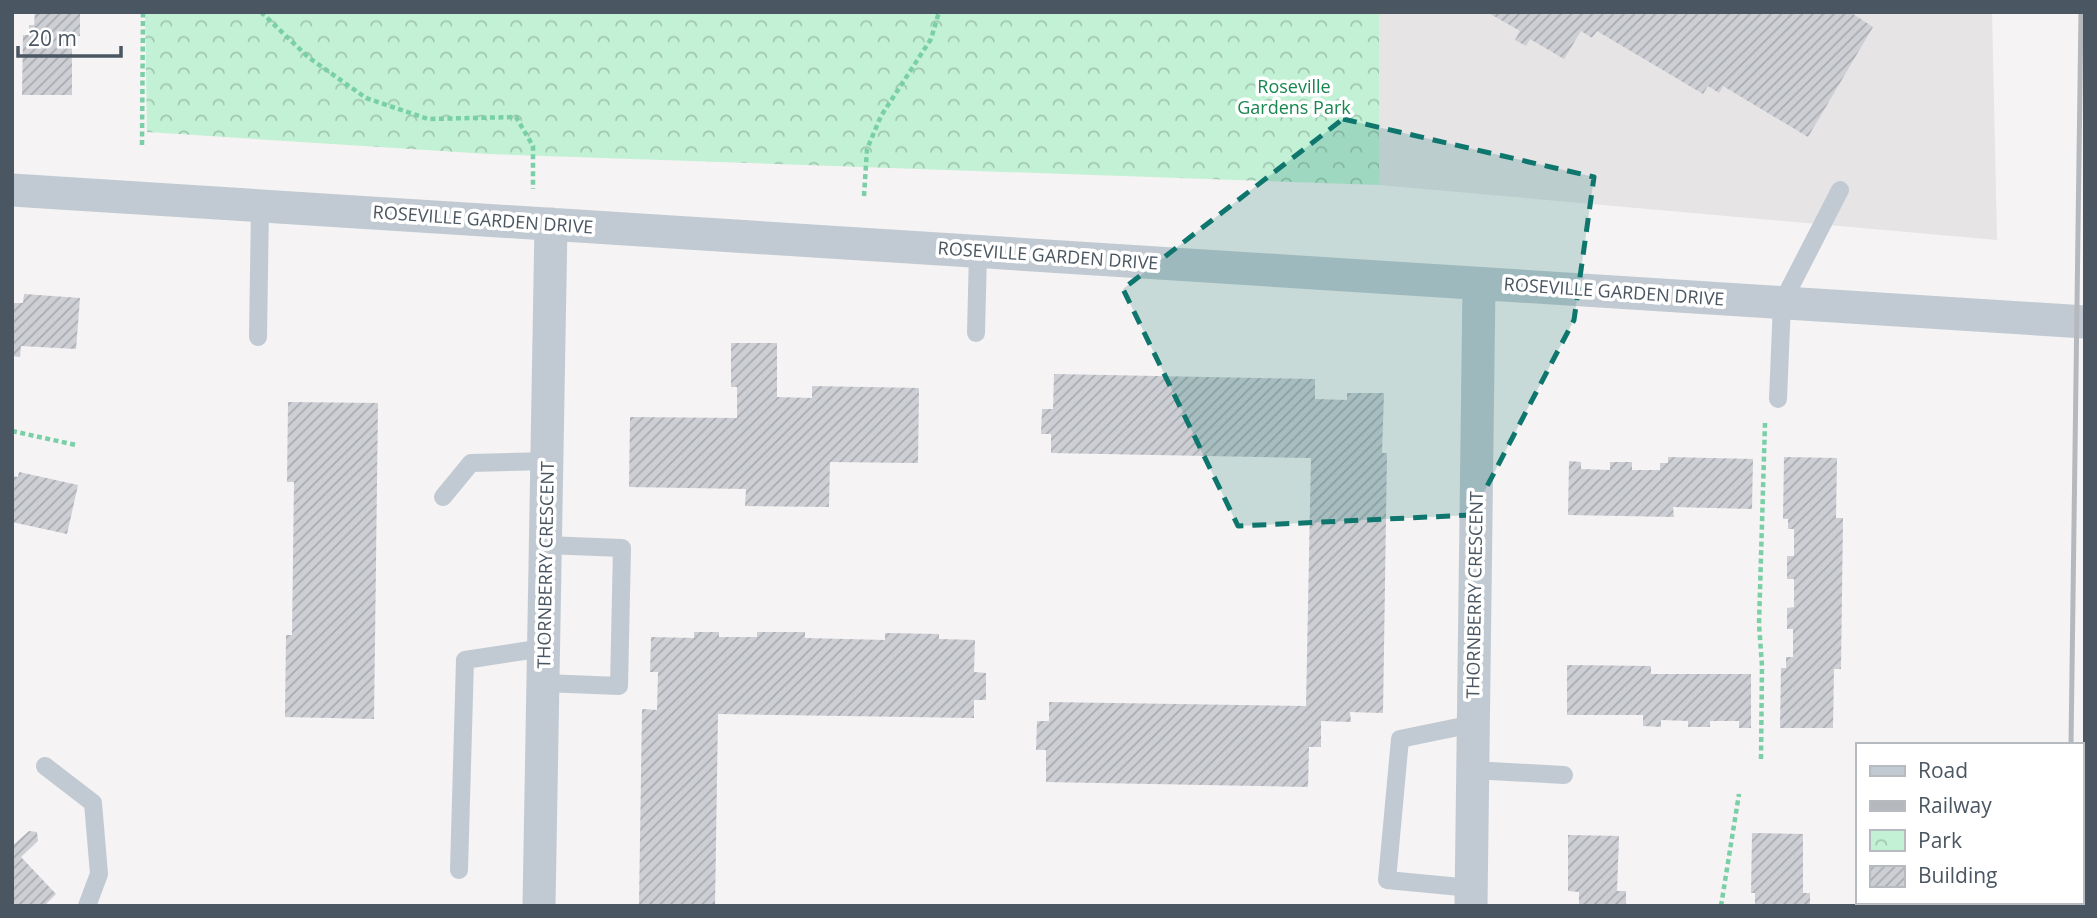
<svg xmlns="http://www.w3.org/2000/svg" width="2097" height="918" viewBox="0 0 2097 918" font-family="'Open Sans',sans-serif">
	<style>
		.education { fill: #e6e4e5 }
		.park { fill: url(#park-crowns) }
		.building { fill: url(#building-hatch) }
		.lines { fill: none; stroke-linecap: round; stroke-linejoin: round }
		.path { stroke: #7ad0a6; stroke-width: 4.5; stroke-dasharray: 5 3.5; stroke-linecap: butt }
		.service { stroke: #c1cad2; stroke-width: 18 }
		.minor { stroke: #c1cad2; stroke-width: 33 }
		.rail { stroke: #b5b8bd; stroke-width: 5 }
		.marked { fill: #0f766e; fill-opacity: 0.2; stroke: #0f766e; stroke-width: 5; stroke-dasharray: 14 9; stroke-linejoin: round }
		.labels { text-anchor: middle; stroke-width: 7; stroke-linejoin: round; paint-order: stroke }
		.park-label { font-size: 18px; fill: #17864f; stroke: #fff }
		.street-label { font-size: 18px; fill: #4a5661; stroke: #fff }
	</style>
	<defs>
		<pattern id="park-crowns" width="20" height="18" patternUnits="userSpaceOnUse" patternTransform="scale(1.75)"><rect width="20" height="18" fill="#c3f1d5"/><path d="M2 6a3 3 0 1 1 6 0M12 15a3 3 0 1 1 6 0" fill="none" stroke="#a0c6b0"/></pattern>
		<pattern id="building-hatch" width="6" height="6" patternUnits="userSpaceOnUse" patternTransform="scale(1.75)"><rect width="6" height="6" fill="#cdcfd5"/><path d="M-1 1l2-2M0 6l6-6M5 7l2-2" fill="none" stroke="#a8abb0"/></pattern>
	</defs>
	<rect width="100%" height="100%" fill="#f5f3f3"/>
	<!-- education -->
	<path class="education" d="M1379 12H1992L1997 240 1379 185Z"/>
	<!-- park -->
	<path class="park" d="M145 12H1379V185L489 154 147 132Z"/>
	<!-- building -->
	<path class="building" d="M35 12H80V36H72V95H22L23 35H29V25H34Z
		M1487 12H1850L1873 27 1808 137 1723 86 1719 93 1708 86 1703 94 1597 31 1592 38 1581 31 1564 59 1530 39 1526 46 1515 40 1520 31Z
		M24 294 80 298 76 349 21 346 20 357 12 356V309H14V303H23Z
		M731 343H777V397L812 398V386L919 388 918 463 830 462 829 507 745 506 746 489 629 487 630 417 737 418V387H731Z
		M1054 374 1315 379V399L1347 400V393H1384L1382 453H1387L1383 713 1350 712 1351 722 1321 721V747H1309L1308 787 1046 782V750H1036L1037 721H1049V702L1306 706 1311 458 1051 453V434H1041L1042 409H1053Z
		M288 402 378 403 374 719 285 717 286 635H292L294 482H287Z
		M1668 457 1753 459 1752 509 1673 507 1674 517 1568 515 1569 461 1581 462V469L1610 470V462H1632V470H1660V463H1668Z
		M1784 457 1837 458 1836 518H1843L1841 669H1834L1833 728H1780L1781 668H1786V657H1793V629H1787V608L1794 607V579H1787V556H1794V529H1788V519H1783Z
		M19 472 78 485 67 534 12 522V476L18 477Z
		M694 632H719V637H757V632H805V638L885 640V633L939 634V639L975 640 974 672 986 673V700H974V718L718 714 715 906H639L642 709 657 710 658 672H650L651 637 694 638Z
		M1567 665 1651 666V674H1751V728H1739V721H1710V727H1688V721L1661 720V727L1643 726V715H1567Z
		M29 831 37 832 38 841 21 857 56 894 44 906H12V846Z
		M1752 833 1803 834V893H1810V906L1755 904V893H1751Z
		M1568 835 1619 836 1617 891H1626V906H1579V892L1568 891Z"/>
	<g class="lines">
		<!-- path -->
		<path class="path" d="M261 12 308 57 366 98 428 119 516 117 533 146V189
			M142 145 143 12
			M864 196 867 149 881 116 931 39 939 12
			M12 431 76 445
			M1761 759 1762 666 1759 624 1765 423
			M1721 906 1739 794"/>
		<!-- service -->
		<path class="service" d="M976 333 978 252
			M258 337 260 206
			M1778 399 1782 303 1840 190
			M443 497 471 463 548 461
			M544 683 619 686 622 548 546 545
			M45 766 93 803 99 874 87 906
			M1473 770 1564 775
			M459 870 465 660 544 648
			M1471 888 1387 880 1400 739 1473 724"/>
		<!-- minor -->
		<path class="minor" d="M12 190 2085 322
			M539 906 551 224
			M1471 906 1479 284"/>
		<!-- rail -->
		<path class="rail" d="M2071 745 2081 12
			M2069 906V902"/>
	</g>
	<!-- marked area -->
	<path class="marked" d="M1343 119 1594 177 1574 320 1472 515 1238 526 1123 289Z"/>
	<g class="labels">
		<!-- park labels -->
		<g class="park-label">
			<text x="1294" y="93">Roseville<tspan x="1294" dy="21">Gardens Park</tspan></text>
		</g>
		<!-- street labels -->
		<g class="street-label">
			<text transform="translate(483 220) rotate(4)" y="6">ROSEVILLE GARDEN DRIVE</text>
			<text transform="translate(1048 256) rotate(4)" y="6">ROSEVILLE GARDEN DRIVE</text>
			<text transform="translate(1614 292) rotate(4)" y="6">ROSEVILLE GARDEN DRIVE</text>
			<text transform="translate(546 565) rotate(-89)" y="6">THORNBERRY CRESCENT</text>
			<text transform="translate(1475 595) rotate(-89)" y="6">THORNBERRY CRESCENT</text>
		</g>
	</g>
	<!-- border -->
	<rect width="2097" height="918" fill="none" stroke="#4a5661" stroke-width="28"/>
	<!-- legend -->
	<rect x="1856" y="743" width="228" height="161" fill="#ffffff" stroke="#b7bbc0" stroke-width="2"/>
	<rect x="1870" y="766" width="35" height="10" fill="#c1cad2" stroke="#b7bbc0" stroke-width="2"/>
	<text x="1918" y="778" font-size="21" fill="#4a5661">Road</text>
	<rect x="1870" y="801" width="35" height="10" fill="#b5b8bd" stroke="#b7bbc0" stroke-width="2"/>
	<text x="1918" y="813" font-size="21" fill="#4a5661">Railway</text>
	<rect x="1870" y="830" width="35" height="21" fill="url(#park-crowns)" stroke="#b7bbc0" stroke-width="2"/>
	<text x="1918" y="848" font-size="21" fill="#4a5661">Park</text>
	<rect x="1870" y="866" width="35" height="21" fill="url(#building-hatch)" stroke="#b7bbc0" stroke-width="2"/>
	<text x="1918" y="883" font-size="21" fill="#4a5661">Building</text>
	<!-- scale -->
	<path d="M18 46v10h103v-10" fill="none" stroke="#4a5661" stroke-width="3.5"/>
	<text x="28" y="46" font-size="21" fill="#4a5661" stroke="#ffffff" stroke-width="5" paint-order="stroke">20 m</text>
</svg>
